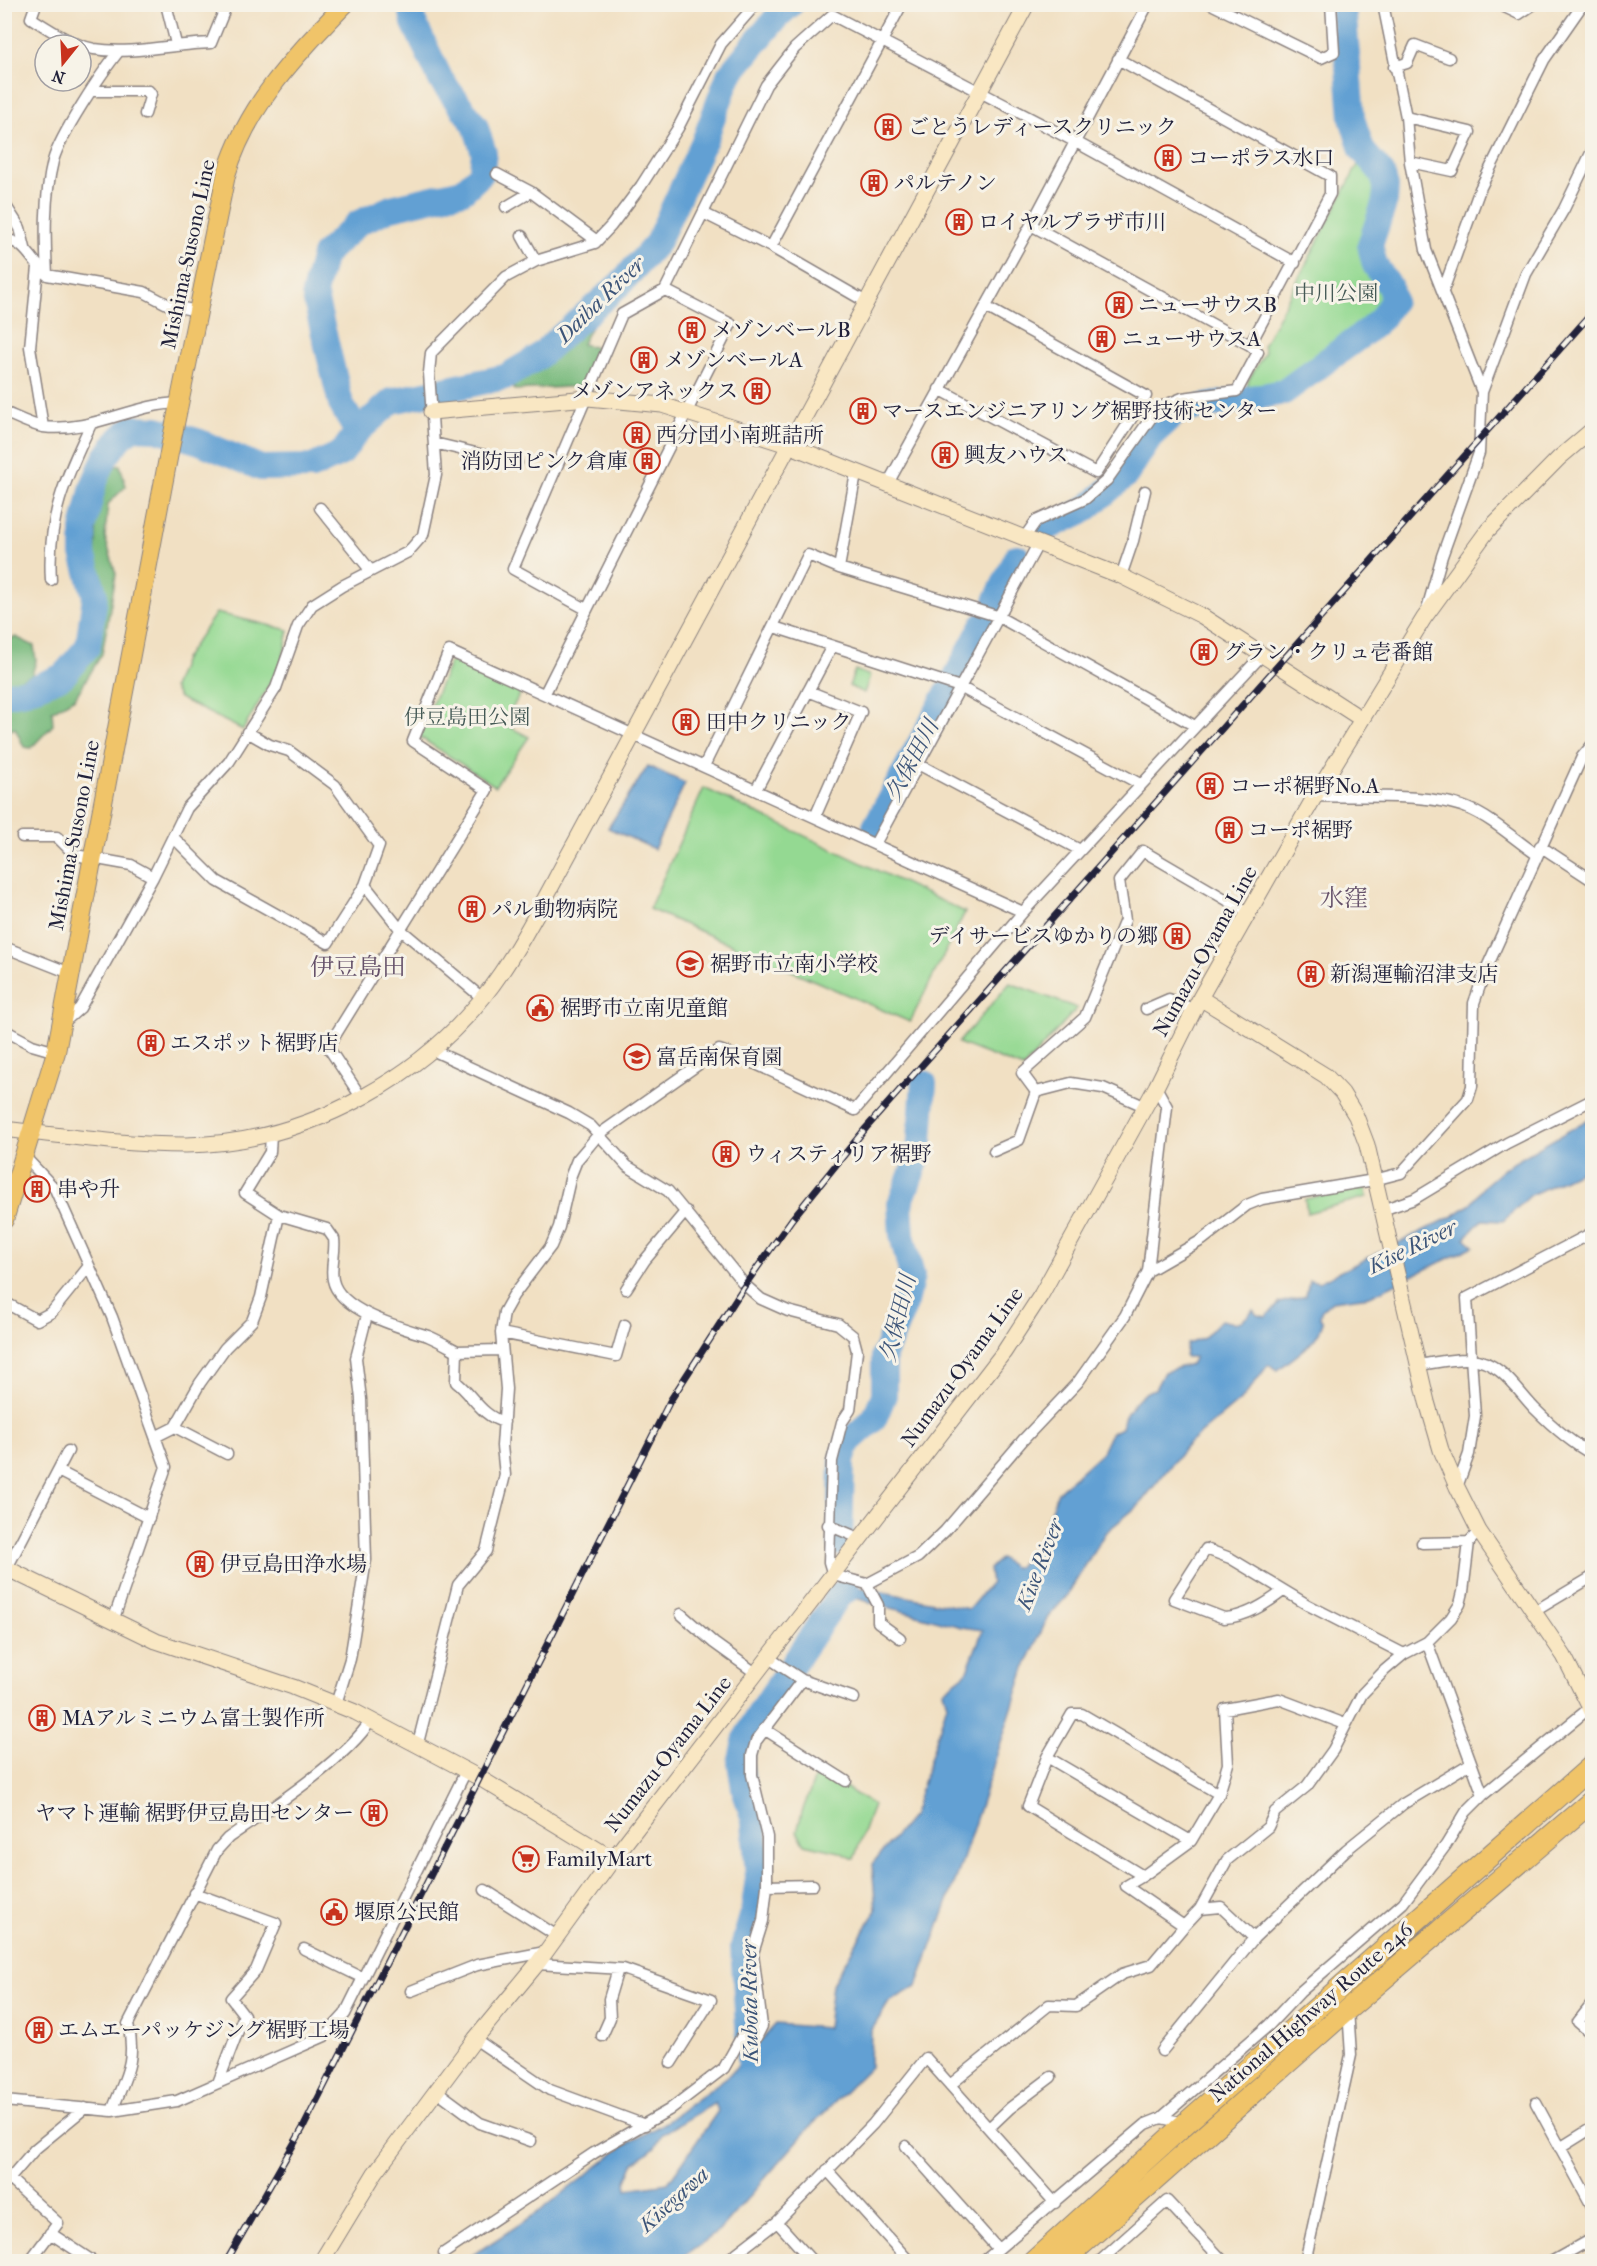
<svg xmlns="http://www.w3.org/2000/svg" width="1597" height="2266" viewBox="0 0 1597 2266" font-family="'IM FELL French Canon','Noto Serif JP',serif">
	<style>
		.green { fill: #94d992; stroke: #5b7e66; stroke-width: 1.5 }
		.forest { fill: #77b97c; stroke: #4c6e5c; stroke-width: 1.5 }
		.water { fill: #62a0d3; stroke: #426187; stroke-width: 1.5; fill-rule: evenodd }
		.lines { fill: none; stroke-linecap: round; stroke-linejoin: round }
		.river { stroke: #62a0d3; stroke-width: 26 }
		.street-casing { stroke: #8a817f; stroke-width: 13 }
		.secondary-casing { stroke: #8a817f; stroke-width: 17 }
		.primary-casing { stroke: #8a817f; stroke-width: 20 }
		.highway-casing { stroke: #8a817f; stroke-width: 23 }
		.street { stroke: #fff; stroke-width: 10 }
		.secondary { stroke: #f9e7c3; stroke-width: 15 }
		.primary { stroke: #f0c469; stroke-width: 18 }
		.highway { stroke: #f0c469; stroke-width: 21 }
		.rail-casing { stroke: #22223b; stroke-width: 7 }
		.rail { stroke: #f7f3e8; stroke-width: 4.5; stroke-dasharray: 14; stroke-linecap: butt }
		.labels { text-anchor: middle; stroke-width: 6; stroke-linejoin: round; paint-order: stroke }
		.poi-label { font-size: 21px; fill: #22223b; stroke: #f7f3e8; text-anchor: start }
		.street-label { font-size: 21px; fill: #22223b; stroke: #f7f3e8 }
		.park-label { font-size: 21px; fill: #445955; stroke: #f7f3e8 }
		.water-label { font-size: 22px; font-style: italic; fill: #3c5478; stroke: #f7f3e8 }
		.quarter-label { font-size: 24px; fill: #65516a; stroke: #f7f3e8 }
	</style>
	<rect width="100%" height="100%" fill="#f7f3e8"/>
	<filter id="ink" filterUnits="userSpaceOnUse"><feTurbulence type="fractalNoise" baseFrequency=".0167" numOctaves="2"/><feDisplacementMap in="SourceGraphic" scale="12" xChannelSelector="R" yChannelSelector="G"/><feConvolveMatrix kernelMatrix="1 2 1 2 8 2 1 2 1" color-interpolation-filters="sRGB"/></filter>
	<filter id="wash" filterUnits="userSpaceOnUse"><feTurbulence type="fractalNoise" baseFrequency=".008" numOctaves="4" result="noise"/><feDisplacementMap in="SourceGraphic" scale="24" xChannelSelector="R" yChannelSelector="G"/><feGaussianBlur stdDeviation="1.35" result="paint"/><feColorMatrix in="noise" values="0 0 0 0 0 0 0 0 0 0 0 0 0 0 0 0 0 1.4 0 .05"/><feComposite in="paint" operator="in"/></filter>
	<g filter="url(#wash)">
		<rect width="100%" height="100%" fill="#f1e0c3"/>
		<!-- green -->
		<path class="green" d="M1362 157C1367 163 1376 172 1378 180 1381 193 1376 204 1371 216 1358 247 1365 267 1385 290L1384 301 1375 313 1279 387 1247 390 1248 381 1265 352 1263 346Z
			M216 613 289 630 282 662 243 730 179 698 173 688 184 659Z
			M457 659 523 688 504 724 529 737 495 786 418 736 450 662Z
			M855 670 870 676 864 693 849 686Z
			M704 788 965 912 910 1022 649 909Z
			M1010 983 1077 1008 1023 1068 958 1043Z
			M1365 1186 1367 1197 1307 1213 1305 1199Z
			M818 1770 873 1805 854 1859 840 1852 805 1844 797 1832 802 1812Z"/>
		<!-- forest -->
		<path class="forest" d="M601 307 582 344 604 350 584 386 515 390 510 384Z
			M120 465 126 486 108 504 105 537 116 574 102 654 75 698 52 711 53 725 31 748 24 747 15 728 5 732V705L49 691 59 681 77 675C90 645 94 576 96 542 97 521 94 502 100 482 103 472 110 468 120 465Z
			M16 637 34 646 36 661 32 675 5 686V640Z"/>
		<!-- water -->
		<path class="water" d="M648 766 685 783 654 849 608 828Z
			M1592 1117V1166L1531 1195 1503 1221 1482 1220 1465 1238 1474 1246 1370 1296 1332 1301 1321 1311 1320 1318 1323 1322C1317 1345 1295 1355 1278 1370L1268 1365 1244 1397 1187 1445 1139 1505 1105 1533 1066 1597 1048 1617 1026 1665 961 1865 917 1986 889 2002 871 2031 870 2067 809 2128 719 2231 677 2261 462 2262 540 2211 625 2145 666 2122 728 2076 776 2024 827 2028 832 1984 876 1910 872 1864 913 1815 947 1704 943 1691 966 1673 983 1630 961 1627 840 1594 853 1586 969 1609 991 1583 989 1569 1000 1558 1013 1567H1018L1038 1542 1058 1492 1102 1452 1111 1433 1121 1428C1124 1412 1140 1392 1155 1389L1164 1372 1191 1364 1195 1357H1185L1187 1344 1204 1338 1221 1320C1237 1325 1243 1323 1253 1310L1257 1315 1266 1317 1280 1303 1306 1296 1309 1280 1319 1282 1451 1217 1471 1204 1484 1186 1506 1167ZM715 2103 718 2111 668 2183 627 2189 626 2181 633 2164 655 2147 662 2134Z"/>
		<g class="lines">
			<!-- river -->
			<path class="river" d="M357 432 341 404 314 293 324 255 358 223 391 208 463 191 481 174 484 153 475 125 441 80 414 23 410 4
				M1045 529 1085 510 1126 475 1150 437 1178 411 1284 392 1366 332 1381 319 1393 300 1390 287 1375 265 1370 245 1385 201 1386 187 1382 173 1362 150 1352 118 1343 4
				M996 601 1017 557
				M956 676 983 625
				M4 695 26 691 63 676 88 646 95 596 83 554V530L93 486 105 458 119 439 132 428 157 429 200 442 261 468 312 467 342 453 357 432 392 401 505 377 537 358 621 283 657 243 705 139 729 75 777 17 791 4
				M875 827 947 693
				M840 1543 842 1461 848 1442 874 1419 884 1395V1355L905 1304 912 1276 902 1235 900 1204 919 1154 924 1083
				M752 2087 743 1947 753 1913 758 1878 754 1820 744 1788 740 1763 746 1738 757 1717 840 1594 847 1590"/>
		</g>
	</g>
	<g filter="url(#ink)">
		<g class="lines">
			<!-- street casing -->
			<g class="street-casing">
				<path id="street" d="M36 4 31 18C50 30 72 45 94 49 132 55 173 44 211 43L227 4
					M166 4 176 44
					M1211 4 1321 58 1334 52 1331 4
					M1383 4 1406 117 1410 162 1426 250 1482 392
					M1498 4 1519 14 1534 4
					M1394 67 1407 63 1415 45 1449 58
					M92 91H149L151 94 145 114
					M1406 117 1470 132 1452 171 1410 162
					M497 174 531 192 597 241
					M4 203 20 228 25 248
					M506 207 531 192
					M703 213 771 247 868 303
					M1031 225 1250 345 1330 194V176L1118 59
					M522 236 536 261
					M4 240C25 239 33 264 47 275L144 292 169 305 197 311
					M771 247 902 4
					M38 267 30 347 43 427
					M47 275C45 237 44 197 53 161 60 135 102 72 119 51
					M1443 291 1480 189 1544 60 1583 4
					M939 389 1096 473 1146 396 986 307
					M4 412C16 417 31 425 43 427 91 433 133 404 179 403
					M434 443 517 463
					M887 485 1031 225 1148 4
					M320 508 371 571
					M1024 538 1036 521 1085 499 1107 480 1158 408 1182 398 1237 391 1258 352 1250 345
					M839 568 856 473
					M1121 576 1133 541 1145 491
					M51 580C47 518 65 479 91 424
					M586 609 513 569 622 314 665 290 766 85 795 48 832 15 1074 141 1295 263
					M1427 609 1442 556 1479 453 1482 392 1526 274 1564 209 1592 151
					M774 627 960 687 1140 784
					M808 691 861 712 815 817
					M545 693 731 324 665 290
					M247 732 270 745 289 751 335 785 379 846 365 885 400 929 481 997
					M918 764 1080 850
					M704 766 808 555 839 568 997 616 1195 726
					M756 790 832 646
					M1315 796C1359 798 1426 792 1467 808 1492 818 1514 839 1536 854
					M22 837H57L75 855 131 865 153 877
					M173 837 217 881 328 943 365 885
					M875 844 1038 544
					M1540 846 1592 880
					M4 947 70 973
					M1146 1009 1169 999 1195 1010
					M63 1023 80 1008 153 877 187 808 229 762 276 688 298 626 312 605 342 586 408 552 423 535 436 475 429 373 431 353 506 277 536 261 595 243 611 226 641 186 678 128 721 44 756 4
					M4 1030 32 1045 56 1052
					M432 1050 569 1113 591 1126 627 1166 668 1191 745 1285 761 1299 788 1311 838 1324 853 1336 857 1351 850 1410 842 1422 832 1461 829 1562 833 1575 867 1584 918 1557 945 1531 1023 1440 1078 1382 1125 1316 1148 1271 1167 1107 1156 1087
					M1036 1092 1022 1073 1085 1017 1125 920 1119 881 1143 851 1249 913
					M361 1097 328 1047 487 790 413 741 449 651 1023 912
					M271 1134 270 1152 245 1193 279 1215 327 1229 334 1239C336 1253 330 1266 333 1280 339 1311 402 1328 428 1336 438 1340 448 1346 457 1351L456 1382C473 1395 481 1416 504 1422
					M994 1151 1019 1140 1036 1092 1071 1083 1103 1088 1144 1106
					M23 1155 55 1189 112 1317 166 1467 113 1621
					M1382 1210 1414 1199 1507 1143 1592 1100
					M1148 1271 1202 1240 1247 1205 1262 1199 1374 1180 1401 1173 1468 1099 1472 1086 1474 1003 1484 974 1582 757 1592 745
					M626 1289 645 1260 686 1211
					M4 1302 37 1320 52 1312 89 1266
					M501 1333 616 1356 625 1325
					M457 1351 501 1350
					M1419 1365C1435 1363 1453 1358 1470 1359 1500 1361 1516 1389 1534 1408 1551 1425 1571 1443 1592 1454
					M175 1427 227 1454
					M157 1436 175 1427 200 1383 225 1348 252 1321 261 1297 279 1215
					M58 1471 149 1518
					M1457 1487 1469 1454 1475 1416 1467 1298 1592 1233
					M828 1525 859 1538
					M1422 1543 1469 1542
					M7 1568 68 1451
					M867 1584 878 1605V1622L900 1638
					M1283 1591C1266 1604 1246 1617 1224 1618L1174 1599 1206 1549 1230 1558 1308 1605 1404 1654
					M1535 1611 1592 1577
					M681 1614 714 1643 757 1674
					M1427 1642 1483 1795
					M802 1680 854 1698
					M336 1704 350 1659 366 1560 361 1399 356 1358 367 1315
					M764 1729 846 1781
					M418 1743 458 1585 486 1551 505 1475 502 1446 506 1389 501 1333 504 1312 513 1296 551 1246 559 1227 571 1175 577 1160 589 1146 598 1135 719 1050 745 1059 855 1110 1023 912 1262 655
					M1047 1757 1072 1714H1082L1219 1794
					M1143 1876 1191 1841 1219 1794 1228 1764 1225 1709 1279 1699 1345 1724
					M767 1886 813 1885
					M485 1890 557 1936
					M194 1893 276 1923 256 1970 231 1998 244 2015 218 2083
					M1200 1909 1227 1860 1268 1827 1275 1812 1307 1786 1333 1750 1362 1694 1385 1670 1404 1654 1427 1642 1451 1618 1460 1604 1463 1592 1469 1542 1479 1531
					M1254 1938 1346 1850 1403 1804 1471 1763
					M304 1949 363 1978
					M537 1964 623 1969 711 2000 671 2063
					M411 1991 477 1965 545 1952
					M1592 2004 1578 2022 1592 2034
					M602 2036 610 2018 609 1999 618 1969
					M475 2039 550 2090 645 2125
					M1162 2051 1254 1938 1221 1907 1200 1909 1184 1926 1126 1886 1143 1876 1028 1806 1047 1757 1191 1841
					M950 2085 1049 2005 1076 2006 1122 1974 1151 1965 1184 1926
					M437 2091 480 2123 531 2141
					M4 2101 112 2111 177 2101 325 2036 345 2014 466 1771
					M1536 2103 1592 2206
					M112 2111C125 2077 137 2061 128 2024L217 1850 228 1838C267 1811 347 1759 371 1720
					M1161 2118 1269 2025 1300 1992 1403 1903 1446 1845 1466 1812 1483 1795 1592 1706
					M989 2128 1010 2108 1051 2077
					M906 2146 998 2249
					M1560 2148 1592 2128
					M827 2170 910 2262
					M10 2179 58 2223 29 2262
					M4 2185 35 2149 85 2108
					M777 2222 813 2262
					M50 2233 94 2262
					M444 2253 594 2153 669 2110 724 2068 742 2036 756 2038 762 2026 753 1953 763 1921 767 1886V1837L752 1775V1755L756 1741 802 1680 769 1658
					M725 2262 777 2222 873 2124 926 2058 1055 2203
					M983 2262 1146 2124 1161 2118 1186 2123
					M1099 2262 1167 2201 1224 2262
					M1305 2262 1351 2055 1348 2009
					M1551 2262 1592 2239"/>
			</g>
			<!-- secondary casing -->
			<g class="secondary-casing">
				<path id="secondary" d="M431 412 588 398 662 405 791 446 1121 576 1202 616 1360 718
					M1200 998 1326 1076 1342 1093 1356 1116 1367 1145 1427 1402 1441 1450 1457 1487 1479 1531 1564 1656 1592 1712
					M4 1129C64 1136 126 1145 186 1145 309 1143 432 1075 501 973 529 932 551 886 575 843L1027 4
					M4 1567 156 1641 293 1687 355 1712 478 1777 613 1859
					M321 2262 375 2173 475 2039 537 1964 613 1859 1004 1352 1041 1295 1156 1087 1200 998 1315 796 1424 618 1488 530 1559 458 1592 430"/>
			</g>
			<!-- primary casing -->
			<g class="primary-casing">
				<path id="primary" d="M4 1220 56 1052 169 453 226 175C247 105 295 56 345 4"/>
			</g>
			<!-- highway casing -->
			<g class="highway-casing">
				<path id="highway" d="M1033 2262 1186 2123 1592 1766
					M1062 2262 1348 2009 1592 1801"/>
			</g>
			<!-- street -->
			<use href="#street" class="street"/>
			<!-- secondary -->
			<use href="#secondary" class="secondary"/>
			<!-- primary -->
			<use href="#primary" class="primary"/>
			<!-- highway -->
			<use href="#highway" class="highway"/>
			<!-- rail casing -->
			<g class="rail-casing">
				<path id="rail" d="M226 2262 303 2128 670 1401 745 1285 792 1219 866 1128 1592 313"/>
			</g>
			<!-- rail -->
			<use href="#rail" class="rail"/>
		</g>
	</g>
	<!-- icons -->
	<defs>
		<g id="building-ring" transform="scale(1.35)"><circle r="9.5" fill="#f7f3e8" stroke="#c8321e" stroke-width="1.5"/><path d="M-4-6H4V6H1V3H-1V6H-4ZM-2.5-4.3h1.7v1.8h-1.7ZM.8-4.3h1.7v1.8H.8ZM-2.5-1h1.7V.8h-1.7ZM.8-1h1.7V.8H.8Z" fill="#c8321e"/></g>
		<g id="school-ring" transform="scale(1.35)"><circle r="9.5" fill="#f7f3e8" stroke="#c8321e" stroke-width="1.5"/><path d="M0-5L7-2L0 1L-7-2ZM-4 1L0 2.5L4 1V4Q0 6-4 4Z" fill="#c8321e"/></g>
		<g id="civic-ring" transform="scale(1.35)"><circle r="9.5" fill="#f7f3e8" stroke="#c8321e" stroke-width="1.5"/><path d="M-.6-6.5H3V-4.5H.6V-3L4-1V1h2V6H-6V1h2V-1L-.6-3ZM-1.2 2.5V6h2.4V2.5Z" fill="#c8321e"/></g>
		<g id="supermarket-ring" transform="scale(1.35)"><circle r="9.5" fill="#f7f3e8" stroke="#c8321e" stroke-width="1.5"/><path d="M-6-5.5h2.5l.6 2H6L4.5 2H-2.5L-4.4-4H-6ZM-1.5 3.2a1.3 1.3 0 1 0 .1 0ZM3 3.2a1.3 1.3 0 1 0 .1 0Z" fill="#c8321e"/></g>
	</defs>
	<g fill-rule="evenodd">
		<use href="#building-ring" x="888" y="127"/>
		<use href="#building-ring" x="1168" y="158"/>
		<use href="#building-ring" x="874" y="183"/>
		<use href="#building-ring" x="959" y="222"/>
		<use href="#building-ring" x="1119" y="305"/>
		<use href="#building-ring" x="692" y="330"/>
		<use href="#building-ring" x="1102" y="339"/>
		<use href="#building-ring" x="644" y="360"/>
		<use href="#building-ring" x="757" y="391"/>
		<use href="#building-ring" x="863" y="411"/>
		<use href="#building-ring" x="637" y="435"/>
		<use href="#building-ring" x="945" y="455"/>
		<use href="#building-ring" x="647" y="461"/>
		<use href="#building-ring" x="1204" y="652"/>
		<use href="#building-ring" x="686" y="722"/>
		<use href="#building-ring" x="1210" y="786"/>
		<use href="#building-ring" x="1229" y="830"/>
		<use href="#building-ring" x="472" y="909"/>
		<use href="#building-ring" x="1177" y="936"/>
		<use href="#school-ring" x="690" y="964"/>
		<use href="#building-ring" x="1311" y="974"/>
		<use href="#civic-ring" x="540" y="1008"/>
		<use href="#building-ring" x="151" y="1043"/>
		<use href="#school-ring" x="637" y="1057"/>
		<use href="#building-ring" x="726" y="1154"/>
		<use href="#building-ring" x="37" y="1189"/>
		<use href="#building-ring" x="200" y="1564"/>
		<use href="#building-ring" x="42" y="1718"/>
		<use href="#building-ring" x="374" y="1813"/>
		<use href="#supermarket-ring" x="526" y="1859"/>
		<use href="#civic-ring" x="334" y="1912"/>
		<use href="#building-ring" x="39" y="2030"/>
	</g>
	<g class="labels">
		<!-- poi labels -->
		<g class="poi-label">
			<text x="908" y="134">ごとうレディースクリニック</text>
			<text x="1188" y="165">コーポラス水口</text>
			<text x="894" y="190">パルテノン</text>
			<text x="978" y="229">ロイヤルプラザ市川</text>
			<text x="1138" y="312">ニューサウスB</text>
			<text x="712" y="337">メゾンベールB</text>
			<text x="1122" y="346">ニューサウスA</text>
			<text x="664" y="367">メゾンベールA</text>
			<text x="738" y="398" text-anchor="end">メゾンアネックス</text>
			<text x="882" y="418">マースエンジニアリング裾野技術センター</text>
			<text x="656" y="442">西分団小南班詰所</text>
			<text x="964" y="462">興友ハウス</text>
			<text x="628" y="468" text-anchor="end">消防団ピンク倉庫</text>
			<text x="1224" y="659">グラン・クリュ壱番館</text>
			<text x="706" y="729">田中クリニック</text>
			<text x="1230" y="793">コーポ裾野No.A</text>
			<text x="1248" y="837">コーポ裾野</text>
			<text x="492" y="916">パル動物病院</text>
			<text x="1158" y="943" text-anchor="end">デイサービスゆかりの郷</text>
			<text x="710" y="971">裾野市立南小学校</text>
			<text x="1330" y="981">新潟運輸沼津支店</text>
			<text x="560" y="1015">裾野市立南児童館</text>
			<text x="170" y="1050">エスポット裾野店</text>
			<text x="656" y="1064">富岳南保育園</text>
			<text x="746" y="1161">ウィスティリア裾野</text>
			<text x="57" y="1196">串や升</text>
			<text x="220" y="1571">伊豆島田浄水場</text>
			<text x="62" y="1725">MAアルミニウム富士製作所</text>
			<text x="354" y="1820" text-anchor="end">ヤマト運輸 裾野伊豆島田センター</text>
			<text x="546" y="1866">FamilyMart</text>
			<text x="354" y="1919">堰原公民館</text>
			<text x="58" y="2037">エムエーパッケジング裾野工場</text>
		</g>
		<!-- street labels -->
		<g class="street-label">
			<text transform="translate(188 254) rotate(-78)" y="7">Mishima-Susono Line</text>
			<text transform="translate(74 835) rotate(-79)" y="7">Mishima-Susono Line</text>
			<text transform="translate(1205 951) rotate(-61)" y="7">Numazu-Oyama Line</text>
			<text transform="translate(962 1367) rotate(-54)" y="7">Numazu-Oyama Line</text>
			<text transform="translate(668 1754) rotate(-52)" y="7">Numazu-Oyama Line</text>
			<text transform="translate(1311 2012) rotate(-41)" y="7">National Highway Route 246</text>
		</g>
		<!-- park labels -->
		<g class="park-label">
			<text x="1336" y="300">中川公園</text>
			<text x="467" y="724">伊豆島田公園</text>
		</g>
		<!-- water labels -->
		<g class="water-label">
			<text transform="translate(600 299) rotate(-44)" y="8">Daiba River</text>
			<text transform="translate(911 760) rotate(-62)" y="8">久保田川</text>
			<text transform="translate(1412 1246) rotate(-26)" y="8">Kise River</text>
			<text transform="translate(897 1318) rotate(-76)" y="8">久保田川</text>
			<text transform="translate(1039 1564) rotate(-69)" y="8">Kise River</text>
			<text transform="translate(749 2001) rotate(-91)" y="8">Kubota River</text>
			<text transform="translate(673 2199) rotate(-42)" y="8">Kisegawa</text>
		</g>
		<!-- quarter labels -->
		<g class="quarter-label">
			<text x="1344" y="906">水窪</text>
			<text x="358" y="975">伊豆島田</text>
		</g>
	</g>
	<!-- margin -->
	<rect width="1597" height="2266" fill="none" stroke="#f7f3e8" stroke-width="24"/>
	<!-- north arrow -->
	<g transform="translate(63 63) rotate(198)"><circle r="28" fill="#f7f3e8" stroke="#a29fa3" stroke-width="1.5"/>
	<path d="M0-4.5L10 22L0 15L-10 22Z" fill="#c8321e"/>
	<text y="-9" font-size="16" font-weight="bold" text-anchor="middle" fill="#22223b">N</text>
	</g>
</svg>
